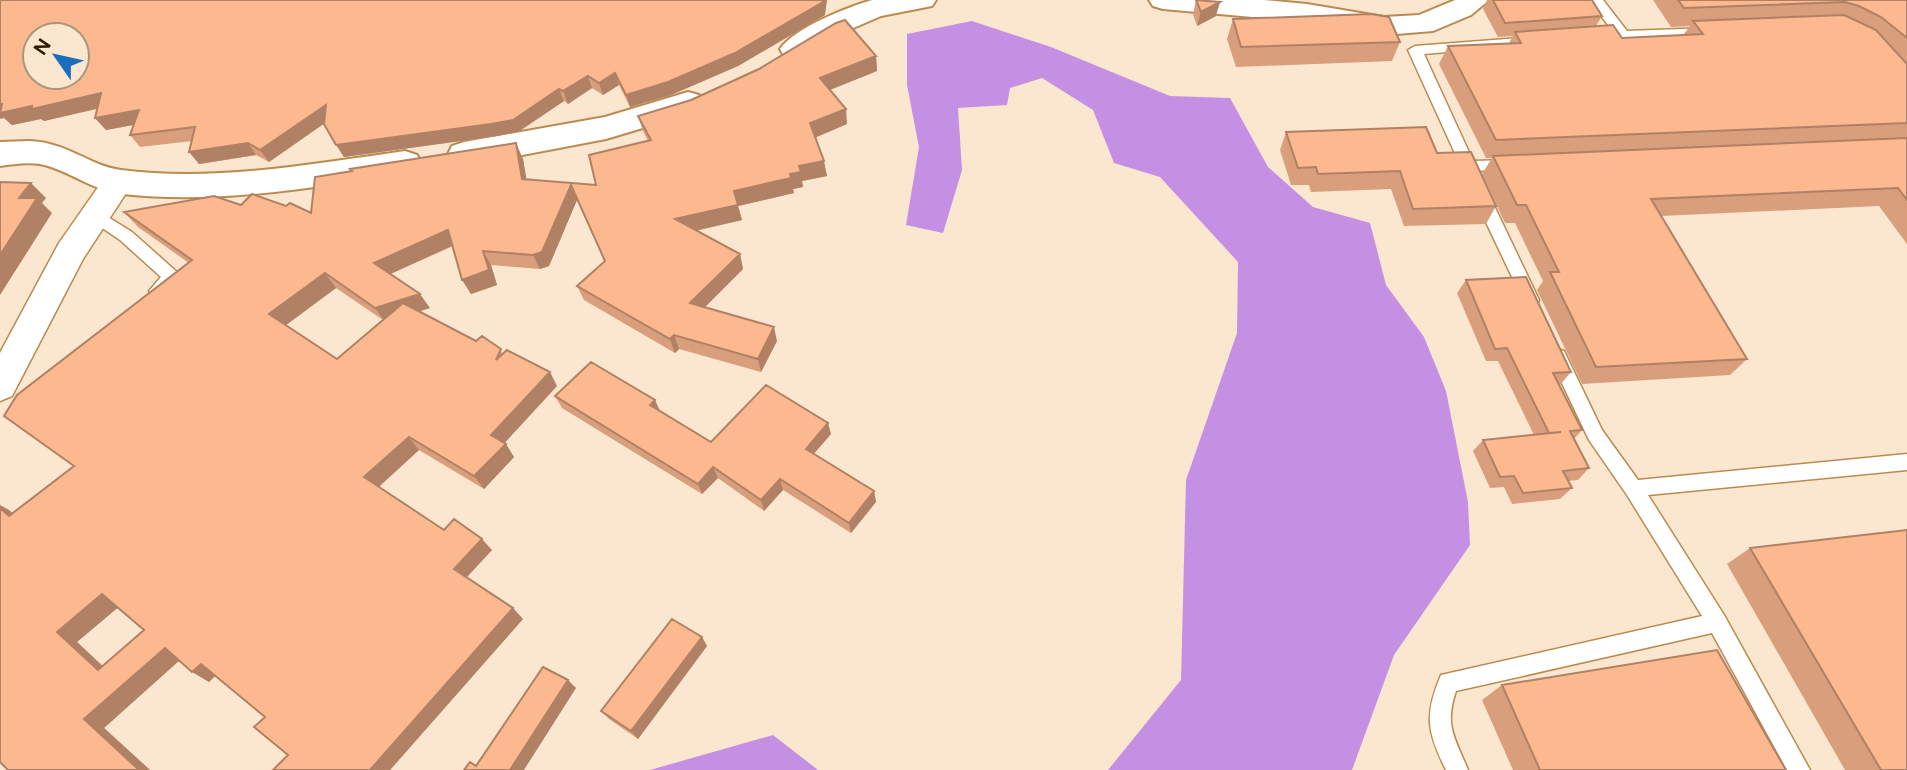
<svg xmlns="http://www.w3.org/2000/svg" width="1907" height="770" viewBox="0 0 1907 770" font-family="Figtree,sans-serif">
	<style>
		.forest { fill: #c490e4 }
		.lines { fill: none; stroke-linecap: round; stroke-linejoin: round }
		.lane-casing { stroke: #ba8b50; stroke-width: 3 }
		.street-casing { stroke: #ba8b50; stroke-width: 3 }
		.secondary-casing { stroke: #ba8b50; stroke-width: 4 }
		.lane { fill: #fff; fill-rule: evenodd }
		.street { fill: #fff; fill-rule: evenodd }
		.secondary { fill: #fff; fill-rule: evenodd }
		.wall { fill: #d99e7b; fill-rule: evenodd }
		.shaded-wall { fill: #b08164 }
		.building { fill: #fcb88f; stroke: #b08164; stroke-width: 2; fill-rule: evenodd }
	</style>
	<rect width="100%" height="100%" fill="#fbe7cf"/>
	<!-- forest -->
	<path class="forest" d="M972 21 1051 47 1170 96 1230 98 1268 167 1313 207 1370 223 1386 285 1424 337 1446 391 1468 502 1470 545 1394 655 1352 770H1108L1181 680 1186 480 1237 333 1238 262 1160 177 1114 163 1093 110 1042 78 1010 88 1007 105 958 108 962 170 943 233 906 225 919 147 907 85V34Z
		M773 735 818 770H650Z"/>
	<g class="lines">
		<!-- lane casing -->
		<g class="lane-casing">
			<path id="lane" d="M1589 0H1603L1627 31 1708 28 1715 32 1708 36 1623 39 1618 38Z
				M1532 37 1537 38V44L1424 54 1473 161 1508 160 1516 165 1508 170 1463 171 1408 50 1415 46Z
				M1481 189 1489 195 1539 300 1537 305H1525L1523 300 1473 195Z
				M95 209 132 232 178 273 180 277 163 296H151L149 291 161 277 120 240 89 219 87 215 89 211Z
				M1558 349 1564 351 1602 430 1638 480 1907 454V470L1648 495 1724 615 1810 770H1787L1712 633 1456 691C1444 726 1455 738 1468 770H1446C1427 732 1424 715 1441 675L1702 616 1627 495 1589 440 1549 356 1552 351Z"/>
		</g>
		<!-- street casing -->
		<g class="street-casing">
			<path id="street" d="M119 170 130 173 134 181 83 259 12 396 0 401V353L59 243 108 173Z"/>
		</g>
		<!-- secondary casing -->
		<g class="secondary-casing">
			<path id="secondary" d="M872 0H936L932 6 881 16 851 29 806 56 795 59 784 56 780 49C794 28 848 7 872 0Z
				M1149 0H1264L1307 4 1384 17 1419 15 1455 0H1489L1471 15 1433 31 1384 35 1307 22 1163 9 1153 6Z
				M688 92 699 95 704 103 699 111 606 139 464 166 452 162 448 154 452 146 464 142 605 117Z
				M29 141C67 142 90 166 121 170 215 182 312 164 405 151L417 155 421 163 417 171C391 179 364 181 337 184 267 194 194 202 123 194 95 191 74 174 48 166 33 161 15 164 0 166V142Z"/>
		</g>
		<!-- lane -->
		<use href="#lane" class="lane"/>
		<!-- street -->
		<use href="#street" class="street"/>
		<!-- secondary -->
		<use href="#secondary" class="secondary"/>
	</g>
	<!-- wall -->
	<path class="wall" d="M0 0 825 15 738 66 671 95 630 107 619 85 603 95 592 88 568 104 564 101 518 132 497 136 344 157 324 124 269 162 256 155 199 164 192 141 140 147 130 135 134 125 106 130 95 118 97 109 44 121 41 119 12 125 4 118Z
		M1196 0 1216 16 1197 26 1193 14Z
		M1487 0H1592L1602 16 1596 26 1622 38 1683 35 1690 26 1671 27 1653 0H1907V244L1879 206 1661 216 1747 359 1730 375 1582 384 1537 290 1543 281 1515 223H1505L1482 174 1492 158H1486L1439 64 1448 46 1509 43 1513 36 1498 37 1483 9Z
		M1233 19 1400 42 1392 61 1236 67 1227 39Z
		M876 56 877 71 830 90 847 124 816 137 827 176 802 181 803 187 793 189 794 193 738 206 742 220 696 231 740 254 743 269 704 308 777 341 761 372 679 349 675 353 584 300 577 286 605 261 577 200 549 266 540 269 491 265 497 285 471 294 453 246 390 274 430 308 420 311 476 341 503 353 557 386 504 443 514 457 484 489 419 450 379 487 444 530 492 550 467 577 523 619 390 770H273L288 755 265 717 215 676 209 682 179 661 104 728 150 770H8L9 510 12 513 74 466 189 263 138 227 124 212 241 205 286 206 311 213 523 159 526 180 596 185 648 141 643 131 638 116ZM336 288 383 320 337 359 286 325ZM117 608 144 630 103 666 77 642Z
		M1286 132 1437 153 1496 206 1486 224 1404 226 1391 189 1311 192 1309 185H1291L1280 150Z
		M1466 280 1571 372 1560 385H1559L1582 430 1574 439 1589 468 1578 480 1568 481 1572 488 1560 499 1512 504 1504 487 1490 488 1473 451 1483 440 1534 435 1498 361H1486L1457 293Z
		M555 396 660 410 711 442 831 434 814 454 874 491 876 502 851 533 783 490 764 511 718 478 702 494 562 408Z
		M1750 548 1907 770H1845L1727 564Z
		M702 637 707 646 638 739 609 719 601 711Z
		M1502 685 1786 770H1513L1482 700Z"/>
	<!-- shaded-wall -->
	<path class="shaded-wall" d="M824 0H827L825 15 738 66 671 95 630 107 626 95Z
		M1220 2 1216 16 1197 26 1201 12Z
		M876 56 877 71 822 93 820 78Z
		M615 73 619 85 603 95 599 83Z
		M588 76 592 88 568 104 563 91Z
		M559 89 564 101 518 132 497 136 344 157 336 145Z
		M101 93 112 105 44 121 41 119 12 125 4 118 0 119V104Z
		M326 105 333 117 269 162 260 150Z
		M846 109 847 124 812 139 810 123Z
		M139 110 149 122 106 130 95 118Z
		M248 143 256 155 199 164 189 152Z
		M516 143 523 159 529 194 522 179Z
		M824 161 827 176 802 181 803 187 793 189 794 193 738 206 742 220 680 234 675 219 734 191 790 174 799 166Z
		M31 183 46 198 42 203 52 213 0 295V255L19 198Z
		M571 185 577 200 549 266 540 269 533 255Z
		M448 230 456 244 384 277 374 263Z
		M483 251 491 265 497 285 471 294 462 280Z
		M740 254 743 269 694 318 690 303Z
		M325 273 336 288 282 328 269 314Z
		M420 294 430 308 385 322 375 308Z
		M774 327 777 341 761 372 758 359Z
		M674 335 679 349 675 353 670 339Z
		M550 372 557 386 500 448 491 435Z
		M655 400 660 411 650 405Z
		M828 423 831 434 808 460 806 449Z
		M409 437 419 450 376 489 364 477Z
		M506 444 514 457 484 489 474 476Z
		M713 467 718 478 702 494 698 484Z
		M780 479 783 490 764 511 761 500Z
		M874 491 876 502 851 533 849 523Z
		M0 505 9 510 28 527 9 516 0 508Z
		M482 539 492 550 464 580 454 569Z
		M102 594 121 605 77 642 117 680 98 670 57 632Z
		M513 608 523 619 390 770H370Z
		M702 637 707 646 638 739 631 731Z
		M165 648 182 658 104 728 150 770H139L84 719Z
		M201 664 218 673 209 682 192 672Z
		M568 680 576 688 524 770H510Z"/>
	<!-- building -->
	<path class="building" d="M0 0H824L823 2 735 53 668 82 626 95 615 73 599 83 588 76 563 91 559 89 513 120 491 124 336 145 324 124 326 105 260 150 248 143 189 152 195 127 130 135 139 110 95 118 101 93 32 109V106L0 113 2 104H0ZM35 35H77V77H35Z
		M1196 0 1220 2 1201 12Z
		M1493 0H1592L1602 16 1505 23Z
		M1678 0H1907V38L1881 17 1859 6 1845 2 1684 8Z
		M1371 14 1389 17 1400 42 1241 47 1233 19Z
		M1844 15 1876 30 1907 64V123L1496 140 1448 46 1521 43 1515 32 1613 25 1622 38 1703 34 1693 21Z
		M845 20 876 56 820 78 846 109 810 123 824 161 799 166 801 172 790 174 791 178 734 191 738 205 675 219 740 254 690 303 774 327 758 359 674 335 670 339 577 286 605 261 571 185 542 252 533 255 483 251 489 270 462 280 448 230 374 263 420 294 375 308 325 273 269 314 337 359 403 303 476 341 482 336 501 349 496 360 507 350 550 372 491 435 506 444 474 476 409 437 364 477 444 530 454 519 482 539 454 569 513 608 370 770H273L288 755 254 727 265 717 201 664 192 672 165 648 84 719 139 770H8L0 762V508L9 516 74 466 4 416 17 395 192 260 124 212 214 196 241 205 252 194 286 206 290 203 311 213 315 177 352 171 350 169 516 143 522 179 596 185 589 155 651 140 638 116 691 100 759 69 836 23ZM102 594 144 630 98 670 57 632Z
		M1426 127 1437 153 1471 152 1496 206 1413 209 1400 171 1318 174 1316 167 1298 168 1286 132Z
		M1907 138V200L1898 188 1651 199 1747 359 1596 367 1550 272H1559L1526 205H1517L1493 156Z
		M0 182 31 183 19 198H37L0 255Z
		M1526 277 1571 372 1553 373 1582 430 1570 431 1589 468 1563 471 1572 488 1523 493 1514 476 1500 477 1483 440 1561 432 1549 433 1507 348 1495 349 1466 280Z
		M591 362 655 400 650 405 711 442 766 385 828 423 806 449 874 491 849 523 780 479 761 500 713 467 698 484 555 396Z
		M1907 530V770H1881L1750 548Z
		M672 619 702 637 631 731 601 711Z
		M1717 650 1786 770H1540L1502 685Z
		M543 667 568 680 510 770H464L470 762 476 766Z"/>
	<!-- north arrow -->
	<g transform="translate(56 56) rotate(304)"><circle r="33" fill="#fbe7cf" stroke="#a9967d" stroke-width="2"/>
	<path d="M0-5L12 26L0 18L-12 26Z" fill="#1a6ebc"/>
	<text y="-10" font-size="19" font-weight="bold" text-anchor="middle" fill="#2e1c03">N</text>
	</g>
</svg>
